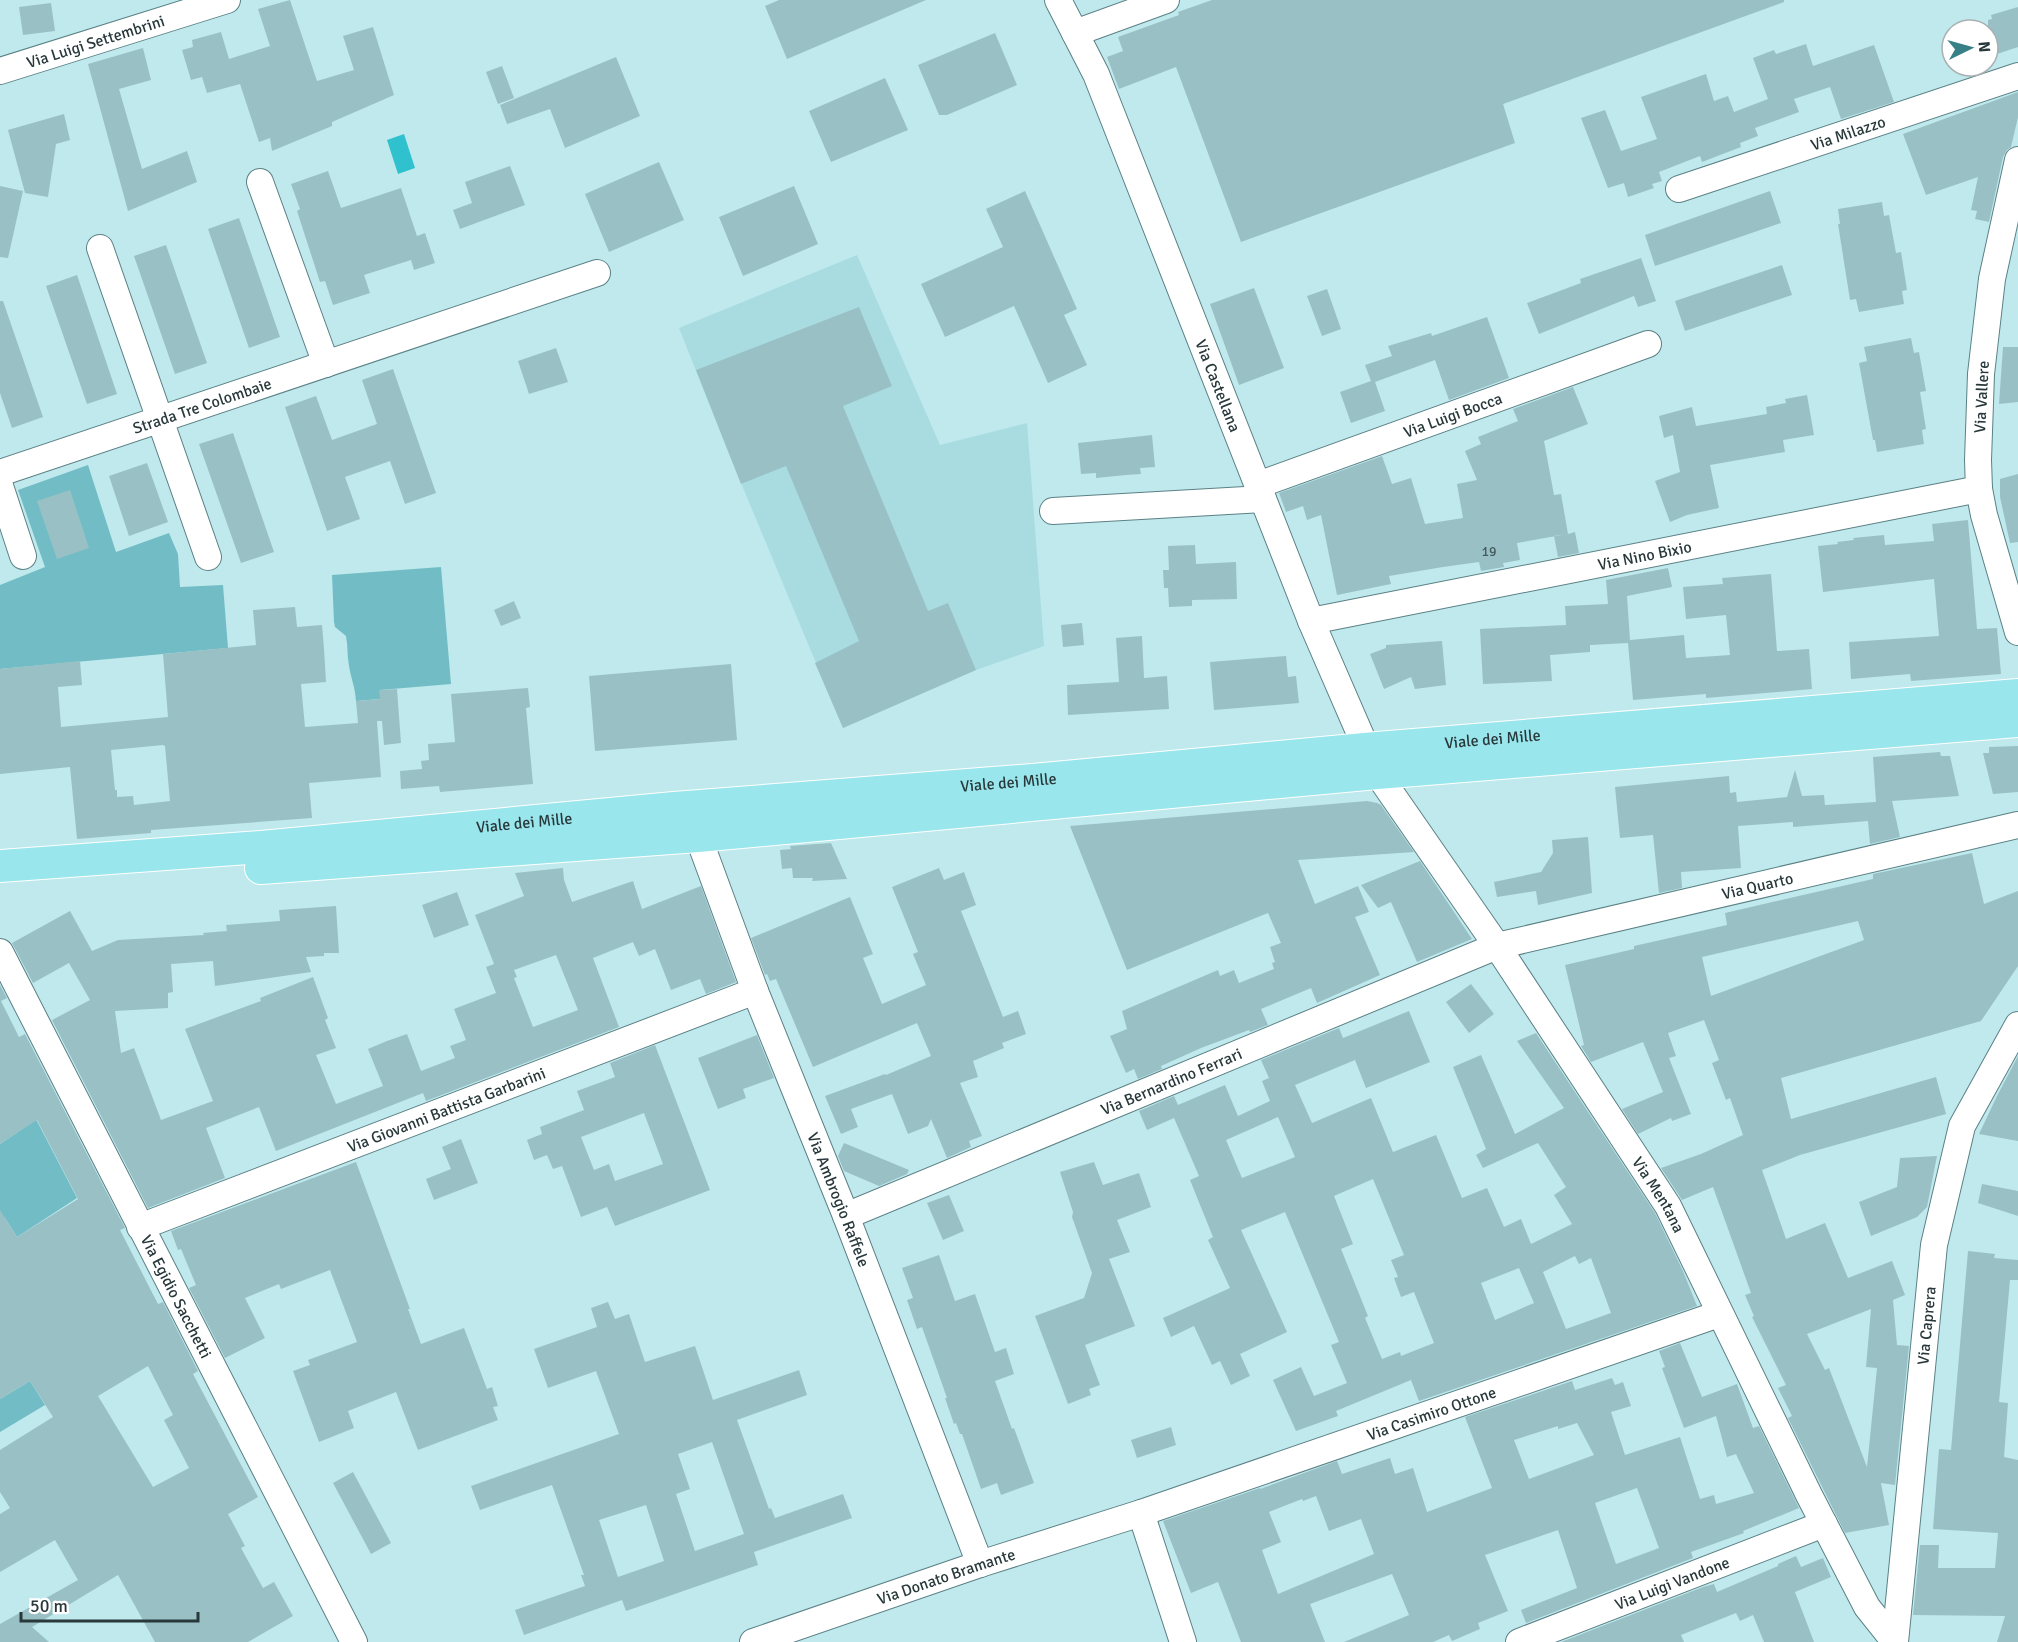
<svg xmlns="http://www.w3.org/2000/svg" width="2018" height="1642" viewBox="0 0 2018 1642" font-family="Signika,sans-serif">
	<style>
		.built { fill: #a9dce1 }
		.green { fill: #72bdc5 }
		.water { fill: #2fc1cd }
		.building { fill: #99c1c5; fill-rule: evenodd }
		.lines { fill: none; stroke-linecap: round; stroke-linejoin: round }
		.minor-casing { stroke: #5b8185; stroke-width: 28 }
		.major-casing { stroke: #fff; stroke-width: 34 }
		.minor { stroke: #fff; stroke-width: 26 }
		.major { stroke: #99e6ed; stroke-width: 32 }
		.labels { text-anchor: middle; stroke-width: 4.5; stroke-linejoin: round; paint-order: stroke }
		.number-label { font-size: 14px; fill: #455b5e }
		.street-label { font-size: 16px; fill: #29393b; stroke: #fff }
	</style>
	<rect width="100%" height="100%" fill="#bfe9ed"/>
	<!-- built -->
	<path class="built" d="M857 255 940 445 1027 423 1044 646 976 670 843 728 729 454 679 328Z"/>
	<!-- green -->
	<path class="green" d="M88 465 116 552 169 533 178 554 180 587 223 585 228 648 0 669V585L45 567 18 490Z
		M441 567 451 684 380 690V699L356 701C355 686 351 679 349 666 347 656 348 646 346 636L335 627 334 622 332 575Z
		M25 1098 77 1198 17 1237 5 1218 0 1221V1144L18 1132 6 1112Z
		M30 1381 45 1405 0 1432V1399Z"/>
	<!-- water -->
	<path class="water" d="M404 134 415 168 398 174 387 140Z"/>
	<!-- building -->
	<path class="building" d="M290 0 317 81 354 70 343 36 373 27 394 95 332 122V126L272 151 270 138 259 142 240 84 207 93 202 77 191 80 182 50 193 47 192 40 221 32 229 59 270 46 258 9Z
		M779 0H926L787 59 765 6Z
		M1212 0H1784V2L1503 104 1515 143 1241 242 1176 67 1119 89 1107 57 1123 51 1118 37 1179 15 1178 12Z
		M51 3 55 31 23 35 19 7Z
		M2018 7V47L1988 57V20L1992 19 1991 15Z
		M995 33 1017 85 947 115H939L918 65Z
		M1806 44 1813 66 1874 45 1894 102 1841 119 1830 87 1794 99 1799 112 1755 128 1758 136 1740 143 1741 147 1702 162 1700 156 1659 172 1662 181 1652 184 1654 188 1628 197 1624 183 1608 188 1581 118 1605 110 1621 151 1657 139 1641 97 1706 74 1714 101 1728 96 1734 112 1768 99 1753 58 1774 50 1776 54Z
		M143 48 151 80 119 89 142 169 187 151 197 182 128 211 88 64Z
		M616 57 640 116 565 148 550 109 507 124 500 105Z
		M502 66 514 98 498 104 486 72Z
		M885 78 908 130 831 162 809 111Z
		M2018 92V117L2011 147 2007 150 2003 157 1989 222 1975 219 1977 211 1971 210 1978 177 1926 195 1903 134Z
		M64 114 70 140 56 144 48 197 25 193 8 130Z
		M659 162 684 220 609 252 585 194Z
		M510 166 525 205 460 229 453 210 472 203 465 182Z
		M328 171 341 208 401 188 417 236 425 233 435 263 414 270 411 260 364 275 370 293 333 305 325 281 320 282 297 211 300 209 291 184Z
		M0 186 23 191 8 258 0 257Z
		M794 186 818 244 743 276 719 217Z
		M1025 191 1077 309 1064 315 1087 365 1048 383 1014 306 945 337 921 284 1003 247 986 209Z
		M1770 191 1781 223 1655 266 1645 235Z
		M1882 202 1884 216 1889 215 1896 253 1901 252 1907 290 1902 291 1904 304 1859 312 1856 299 1850 300 1838 224H1840L1838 209Z
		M239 218 280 337 249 348 208 229Z
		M166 245 207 363 175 374 134 256Z
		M1641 258 1656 301 1638 307 1634 296 1539 334 1527 303 1581 283 1580 279Z
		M1782 265 1792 295 1685 331 1675 301Z
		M77 275 117 394 87 404 46 286Z
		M1254 288 1284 368 1239 385 1210 304Z
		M1327 289 1341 329 1322 336 1307 296Z
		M0 301H3L43 417 12 428 0 393Z
		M859 307 892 386 843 406 928 611 948 603 976 670 843 728 815 663 859 641 786 466 741 484 696 370Z
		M1487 317 1509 378 1449 400 1435 360 1375 382 1385 411 1351 423 1340 392 1371 381 1365 365 1392 356 1388 346 1431 333 1432 336Z
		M1911 338 1914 353 1919 352 1926 391 1920 392 1926 429 1922 430 1924 444 1877 452 1875 440H1873L1859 363 1867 361 1864 347Z
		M2003 347H2018V402L1999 404Z
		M556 348 568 382 529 394 518 361Z
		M393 369 436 493 405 504 390 461 345 477 360 519 327 531 285 407 316 396 332 440 377 424 362 380Z
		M1573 387 1588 424 1544 441 1554 495 1561 494 1568 534 1575 532 1579 553 1558 557 1554 536 1567 534 1517 543 1520 560 1503 563 1504 567 1481 571 1479 562 1443 567 1389 576 1391 584 1337 595 1321 515 1307 520 1303 506 1286 512 1279 493 1382 456 1392 484 1411 478 1425 524 1463 518 1457 484 1477 480 1465 451 1481 444 1478 437 1518 421 1513 409Z
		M1807 395 1814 435 1783 440 1785 452 1710 465 1719 508 1687 515 1670 522 1655 481 1680 472 1673 435 1664 438 1659 416 1692 407 1696 426 1767 414 1766 407 1786 403 1785 399Z
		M233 433 274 552 241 563 199 444Z
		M1152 435 1155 467 1140 468 1141 474 1126 475 1096 478V473L1081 474 1078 443Z
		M147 463 168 522 129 536 109 476Z
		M2018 474V542L2010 543 2000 497V479Z
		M70 490 89 548 57 559 37 501Z
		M1968 520 1977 629 1997 628 2001 674 1911 681 1910 674 1851 679 1849 642 1939 636 1934 579 1823 592 1818 546 1838 544 1837 542 1854 540 1853 538 1884 535 1885 545 1934 541 1932 524Z
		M1195 545 1196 564 1236 562 1237 599 1192 600V606L1169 607 1168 588H1164L1163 570H1169L1168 546Z
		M1668 568 1672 587 1627 596 1630 640 1684 635 1686 658 1730 655 1726 615 1686 619 1683 587 1723 584 1722 578 1771 574 1777 651 1809 649 1812 689 1706 698V694L1633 700 1628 643 1590 645V652L1550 655 1552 681 1483 684 1480 629 1566 625 1565 606 1608 604 1606 580Z
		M514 601 521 618 501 626 494 610Z
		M295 607 297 627 322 625 324 649 326 682 301 684 305 727 358 723 356 701 380 699 379 690 397 689 401 743 384 745 382 721H377L381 777 309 783 312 818 151 830V833L77 839 70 767 0 774V669L80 661 82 685 58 687 61 727 168 717 163 654 256 645 253 610ZM163 745 165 746 170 801 134 805 133 796 117 797V790H115L111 750Z
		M1082 623 1084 645 1063 647 1061 625Z
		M1142 636 1144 678 1167 676 1169 709 1068 715 1067 685 1119 682 1116 638Z
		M1442 641 1446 685 1415 689 1411 677 1384 689 1370 654 1386 648V645Z
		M1286 656 1288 677 1296 676 1299 703 1214 710 1210 662Z
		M731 664 737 740 595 751 589 676Z
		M528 688 530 707 526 708 533 784 440 792 439 786 401 789 400 771 422 769 421 761 429 760 428 744 455 742 451 694Z
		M2018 746V792L1993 794 1983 753H1989V747Z
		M1940 752 1941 756H1950L1959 796 1892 801 1900 837 1870 844 1868 821 1793 827V822L1738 826 1741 868 1681 872 1682 888 1659 893 1653 835 1620 838 1615 787 1729 776 1730 793 1736 792 1737 802 1787 797 1795 770 1802 796 1824 795 1825 805 1876 802 1873 757Z
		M1367 801 1377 803 1381 805 1414 852 1298 860 1315 904 1358 886 1369 912 1355 917 1380 975 1317 1003 1311 988 1261 1009 1268 1025 1250 1032 1249 1030 1201 1048 1161 1066 1162 1069 1138 1079 1134 1069 1126 1073 1110 1036 1127 1029 1122 1011 1218 970 1220 976 1234 970 1239 983 1274 969 1272 963 1275 962 1270 947 1281 943 1268 913 1127 970 1070 826Z
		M1588 837 1592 893 1538 905 1536 891 1497 897 1494 882 1541 872 1553 853 1552 840Z
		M831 843 847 879 812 881 813 878H793L792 868 782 869 780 850 791 849 790 846Z
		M1972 853 1984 904 2018 891V966L1981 1021 1781 1078 1791 1119 1936 1077 1946 1114 1800 1155 1762 1170 1786 1239 1825 1223 1848 1278 1892 1261 1905 1295 1893 1300 1897 1345 1909 1346 1895 1485 1881 1483 1889 1525 1845 1533 1788 1418 1792 1416 1778 1388 1786 1385 1752 1317 1754 1316 1745 1295 1751 1293 1713 1187 1682 1200 1661 1168 1701 1154 1743 1135 1730 1098 1726 1100 1712 1063 1719 1060 1704 1020 1668 1033 1676 1056 1669 1058 1691 1114 1672 1121 1671 1118 1638 1134 1622 1109 1663 1092 1643 1042 1591 1062 1581 1046 1584 1045 1565 965 1634 949V946L1727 925 1725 913 1873 879V874ZM1858 921 1864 940 1711 996 1702 957ZM1871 1309 1866 1367 1877 1368 1867 1467 1829 1368 1825 1370 1807 1334Z
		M1420 861 1472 939 1417 962 1391 902 1378 908 1361 885Z
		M563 868 564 880 572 902 633 881 642 909 701 886 736 982 706 994 700 979 671 990 655 949 639 956 633 942 593 958 619 1027 426 1101 423 1093 276 1151 259 1107 206 1128 225 1178 148 1208 52 1020 90 1000 69 963 33 983 12 943 70 911 92 951 118 940 204 935 203 933 227 931 226 925 280 921 279 910 336 906 339 953H324V956L306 957 311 972 215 986 213 961 171 964 173 992 168 993V1008L115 1011 121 1053 134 1048 161 1120 213 1101 185 1029 261 1001 260 998 313 977 328 1018 325 1020 336 1048 316 1055 336 1104 383 1086 368 1049 387 1041 407 1034 421 1071 455 1058 450 1046 466 1040 454 1009 496 993 486 967 494 964 475 915 524 896 515 873ZM556 955 578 1010 533 1027 514 978 517 977 514 970Z
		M939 868 944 880 964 872 976 905 961 911 1003 1017 1018 1011 1026 1034 1002 1043 1004 1048 973 1061 978 1077 960 1083 982 1136 969 1141 971 1147 947 1158 931 1119 928 1126 908 1134 892 1094 851 1109 858 1127 841 1134 825 1096 885 1074 886 1075 931 1056 917 1023 813 1067 776 979 770 981 767 974 765 975 751 938 850 897 873 954 863 958 882 1004 926 985 913 954 918 952 892 887Z
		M457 892 469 925 434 938 422 905Z
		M1471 984 1494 1014 1469 1033 1446 1002Z
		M0 985 7 998 1 1001 19 1037 25 1034 125 1228 120 1230 158 1304 163 1302 198 1371 193 1374 258 1497 228 1514 245 1546 241 1548 263 1588 274 1582 293 1616 248 1642H155L118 1575 32 1627 49 1642H0V1624L78 1580 55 1540 0 1572V1514L10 1508 0 1492V1450L53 1417 30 1381 0 1399V1210L17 1237 78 1199 37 1120 0 1144ZM148 1366 173 1415 164 1420 189 1468 153 1487 98 1396Z
		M1409 1011 1430 1062 1366 1088 1355 1060 1295 1085 1312 1123 1371 1098 1393 1152 1436 1135 1462 1198 1487 1188 1504 1227 1521 1219 1531 1244 1572 1224 1554 1195 1566 1187 1538 1143 1483 1168 1476 1155 1486 1149 1453 1067 1481 1055 1515 1134 1564 1108 1517 1041 1536 1033 1655 1213 1683 1271 1697 1306 1419 1401 1411 1380 1336 1411 1338 1416 1296 1431 1273 1380 1301 1367 1314 1396 1347 1383 1331 1345 1339 1342 1285 1212 1241 1230 1287 1332 1240 1354 1250 1376 1231 1385 1220 1361 1212 1365 1194 1326 1171 1337 1163 1318 1230 1288 1208 1240 1213 1237 1190 1180 1199 1176 1174 1118 1147 1130 1139 1111 1174 1096 1178 1105 1225 1085 1238 1116 1270 1101 1262 1081 1269 1078 1261 1060 1339 1028 1343 1038ZM1278 1117 1295 1157 1242 1178 1226 1140ZM1373 1179 1404 1255 1391 1260 1398 1277 1394 1278 1401 1297 1414 1292 1434 1343 1401 1356 1400 1352 1382 1359 1365 1318 1368 1316 1341 1249 1353 1244 1334 1196ZM1575 1256 1579 1264 1591 1258 1611 1313 1566 1329 1543 1272ZM1519 1268 1534 1303 1495 1320 1481 1283Z
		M757 1035 774 1078 743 1089 746 1098 718 1109 698 1058Z
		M655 1045 710 1190 615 1226 607 1207 581 1217 562 1166 553 1169 547 1155 534 1160 527 1140 542 1134 540 1127 584 1110 577 1091 615 1077 610 1063ZM644 1113 663 1164 615 1181 609 1164 594 1170 581 1137Z
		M2018 1056V1141L1979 1134 1997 1096Z
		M461 1139 478 1183 434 1200 426 1179 451 1169 442 1147Z
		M844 1143 909 1170 907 1174 879 1186 844 1171 838 1156Z
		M1937 1156 1927 1207 1917 1217 1871 1236 1859 1202 1897 1187 1900 1158Z
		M356 1162 410 1309H408L421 1344 464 1328 487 1389 492 1387 498 1406 493 1407 498 1420 418 1450 396 1392 348 1411 354 1428 319 1442 293 1371 310 1365 308 1360 357 1342 330 1270 281 1289 279 1284 245 1298 265 1338 225 1358 189 1288 196 1285 181 1249 178 1250 171 1231Z
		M1094 1162 1103 1185 1139 1173 1151 1207 1117 1220 1130 1252 1109 1259 1135 1326 1085 1345 1100 1385 1089 1389 1091 1395 1068 1404 1035 1316 1084 1298 1092 1273 1072 1217 1073 1212 1060 1172Z
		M1982 1184 2018 1191V1216L1978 1203Z
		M949 1195 964 1231 943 1240 927 1203Z
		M1968 1251 1995 1254 1994 1258 2018 1260V1280H2010L1999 1402 2008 1403 2004 1457 2018 1460V1642H1997L2005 1616 1913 1615 1920 1545H1939L1938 1568H1995L1998 1533 1933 1529 1939 1449 1951 1450Z
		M939 1255 955 1301 975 1294 995 1352 1006 1348 1014 1374 995 1381 1012 1429 1014 1428 1034 1483 1001 1495 997 1483 981 1489 962 1434H960L956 1423 954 1424 945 1398H947L922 1327 917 1329 907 1300 913 1298 902 1268Z
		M608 1302 615 1319 629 1314 645 1362 695 1346 713 1400 799 1370 807 1395 737 1420 769 1509 771 1508 775 1518 843 1494 852 1518 754 1552 758 1565 626 1611 622 1600 524 1635 515 1610 585 1586 581 1575H584L552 1485 480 1510 471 1486 619 1434 596 1371 548 1388 534 1349 597 1327 591 1308ZM712 1442 744 1534 695 1551 676 1494 690 1489 678 1454ZM646 1505 664 1561 618 1577 599 1520Z
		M1680 1343 1702 1397 1737 1384 1753 1428 1759 1426 1799 1508 1743 1531 1744 1533 1691 1552 1693 1558 1526 1623 1521 1610 1577 1588 1558 1530 1485 1555 1508 1611 1478 1623 1480 1629 1452 1641 1449 1635 1433 1642H1344L1409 1615 1392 1574 1310 1604 1325 1642H1241L1218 1582 1191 1593 1163 1521 1260 1488V1489L1337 1461 1342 1474 1390 1458 1395 1474 1413 1468 1427 1512 1492 1488 1465 1417 1572 1381 1575 1390 1612 1378 1615 1385 1623 1382 1631 1406 1611 1412 1625 1455 1680 1437 1700 1499 1714 1495 1716 1504 1754 1493 1736 1454 1727 1457 1716 1416 1684 1428 1662 1368 1665 1367 1659 1351ZM1577 1423 1594 1455 1529 1479 1514 1440 1558 1426V1429ZM1637 1488 1659 1548 1616 1564 1595 1503ZM1316 1496 1329 1531 1361 1519 1374 1554 1278 1594 1262 1550 1281 1542 1269 1512 1302 1499 1303 1501Z
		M1171 1427 1176 1445 1137 1458 1131 1440Z
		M353 1472 391 1543 371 1554 333 1483Z
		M1796 1556 1801 1567 1823 1558 1831 1577 1795 1592 1814 1642H1764L1753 1615 1740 1621 1736 1613 1681 1635 1684 1642H1561L1703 1587 1714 1584 1717 1592 1778 1566V1564Z"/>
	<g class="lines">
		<!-- minor casing -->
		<g class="minor-casing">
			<g id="minor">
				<path id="s1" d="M1058 0 1096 74 1311 621 1377 773 1497 946 1668 1206 1809 1495 1867 1607 1895 1642"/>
				<path d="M1075 33 1166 0"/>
				<path id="s2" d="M0 71 227 0"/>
				<path d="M2018 160 1992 279 1981 374 1978 460 1979 489 1984 515 2018 632"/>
				<path d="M260 182 326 364"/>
				<path id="s3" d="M1679 189 2018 76"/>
				<path d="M100 248 208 557"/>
				<path id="s4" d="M0 473 597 273"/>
				<path id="s5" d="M1258 485 1648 344"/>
				<path d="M0 486 23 556"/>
				<path d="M1053 511 1263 499"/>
				<path id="s6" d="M1311 621 1979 489"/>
				<path id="s7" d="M698 836 755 991 846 1216 980 1564"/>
				<path id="s8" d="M0 952 354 1642"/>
				<path id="s9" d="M846 1216 1497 946 2018 825"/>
				<path id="s10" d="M140 1227 755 991"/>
				<path d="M1141 1513 1183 1642"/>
				<path id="s11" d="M753 1642 980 1564 1141 1513 1719 1314"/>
				<path id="s12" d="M1519 1642 1824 1524"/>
				<path id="s13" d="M1895 1642 1934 1245 1962 1126 2018 1025"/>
			</g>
		</g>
		<!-- major casing -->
		<g class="major-casing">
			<g id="major">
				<path id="s14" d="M0 866 261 847 674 808 1033 780 1365 749 2018 695"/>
				<path d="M261 868 698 836 1377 773 2018 721"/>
			</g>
		</g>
		<!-- minor -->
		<use href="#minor" class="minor"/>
		<!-- major -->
		<use href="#major" class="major"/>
	</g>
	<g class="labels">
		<!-- number labels -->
		<g class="number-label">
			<text x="1489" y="556">19</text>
		</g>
		<!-- street labels -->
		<g class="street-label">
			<text dy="6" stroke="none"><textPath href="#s2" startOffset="100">Via Luigi Settembrini</textPath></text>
			<text dy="6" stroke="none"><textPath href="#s3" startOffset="178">Via Milazzo</textPath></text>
			<text dy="6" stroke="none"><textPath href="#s1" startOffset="418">Via Castellana</textPath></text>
			<text transform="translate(1981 397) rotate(-87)" y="6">Via Vallere</text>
			<text dy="6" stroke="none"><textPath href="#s4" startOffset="213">Strada Tre Colombaie</textPath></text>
			<text dy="6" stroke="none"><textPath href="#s5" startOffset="207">Via Luigi Bocca</textPath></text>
			<text dy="6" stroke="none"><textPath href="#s6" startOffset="340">Via Nino Bixio</textPath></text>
			<text dy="6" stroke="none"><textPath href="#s14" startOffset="1498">Viale dei Mille</textPath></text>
			<text dy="6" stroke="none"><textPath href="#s14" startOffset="1012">Viale dei Mille</textPath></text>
			<text dy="6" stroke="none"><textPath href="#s14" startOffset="526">Viale dei Mille</textPath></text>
			<text dy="6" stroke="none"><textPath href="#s9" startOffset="972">Via Quarto</textPath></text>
			<text dy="6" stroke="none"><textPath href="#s9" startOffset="352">Via Bernardino Ferrari</textPath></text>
			<text dy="6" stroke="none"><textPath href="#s10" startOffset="328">Via Giovanni Battista Garbarini</textPath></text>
			<text dy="6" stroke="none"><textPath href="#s1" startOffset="1344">Via Mentana</textPath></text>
			<text dy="6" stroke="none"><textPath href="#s7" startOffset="390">Via Ambrogio Raffele</textPath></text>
			<text dy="6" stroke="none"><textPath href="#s8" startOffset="387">Via Egidio Sacchetti</textPath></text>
			<text dy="6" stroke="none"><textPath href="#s13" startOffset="318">Via Caprera</textPath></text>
			<text dy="6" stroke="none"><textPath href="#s11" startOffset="716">Via Casimiro Ottone</textPath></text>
			<text dy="6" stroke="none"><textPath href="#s11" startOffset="204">Via Donato Bramante</textPath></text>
			<text dy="6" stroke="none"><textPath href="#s12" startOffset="164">Via Luigi Vandone</textPath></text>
		</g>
	</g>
	<!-- north arrow -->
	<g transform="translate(1970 48) rotate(85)"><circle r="28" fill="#ffffff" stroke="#a9b0b1" stroke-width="1.5"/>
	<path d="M0-4.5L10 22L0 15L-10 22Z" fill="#388087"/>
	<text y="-9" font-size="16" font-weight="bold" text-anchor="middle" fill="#29393b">N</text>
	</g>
	<!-- scale -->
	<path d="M21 1612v9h177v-9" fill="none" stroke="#29393b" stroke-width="3"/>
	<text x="30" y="1612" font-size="18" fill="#29393b" stroke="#ffffff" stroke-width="4.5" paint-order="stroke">50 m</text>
</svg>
